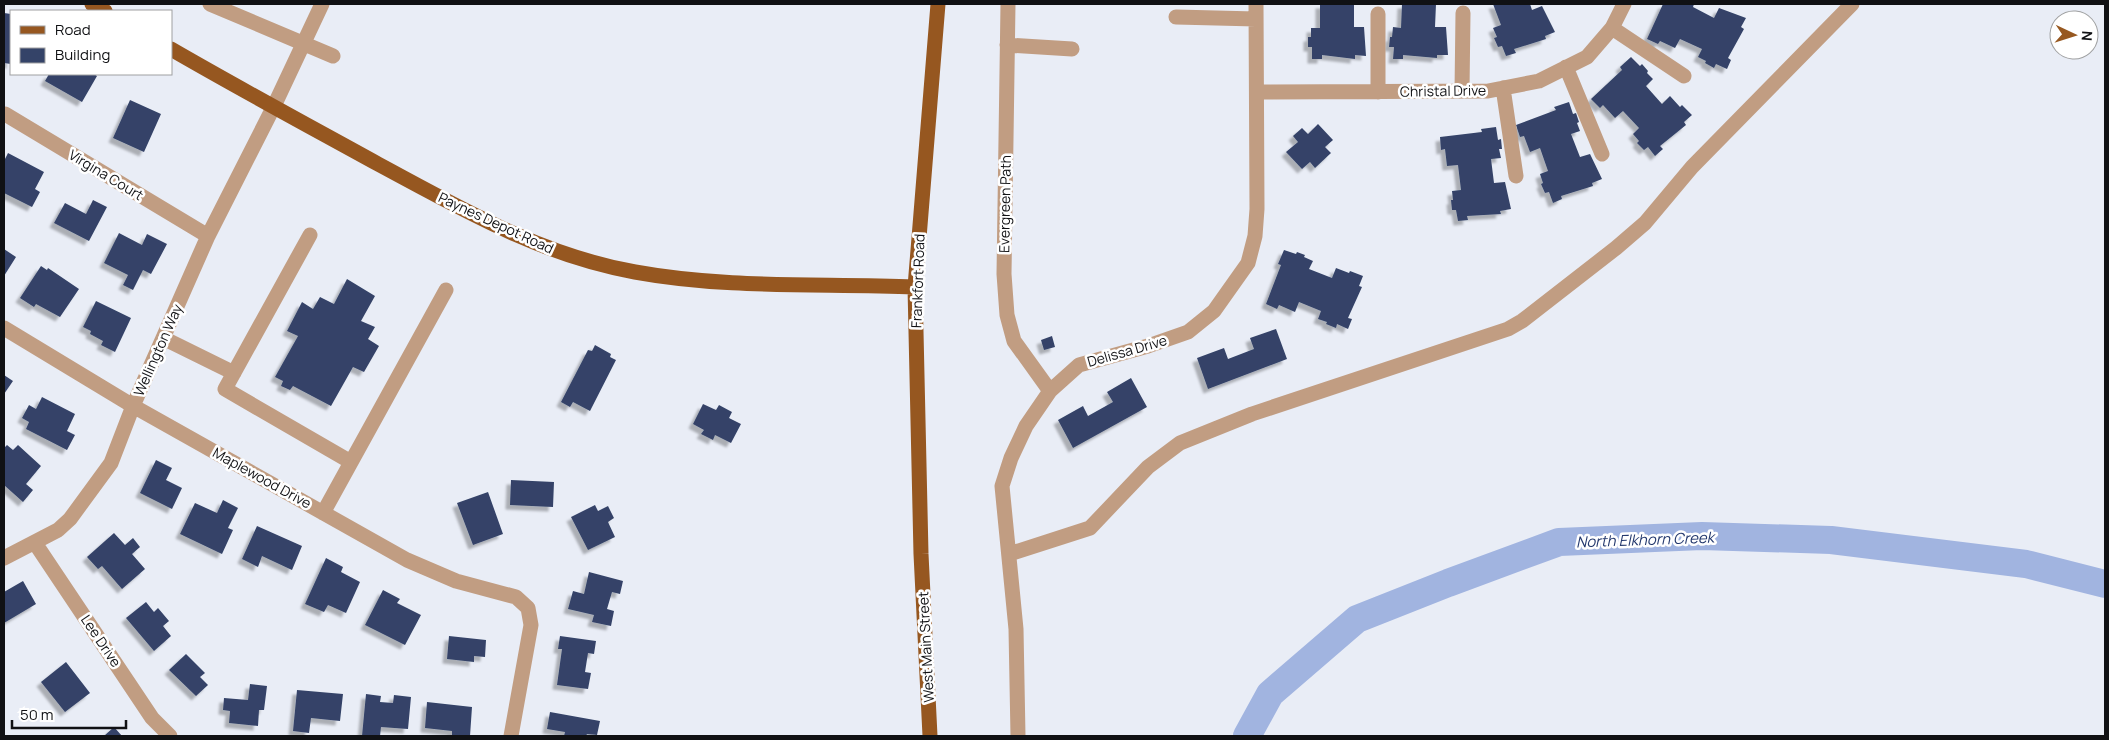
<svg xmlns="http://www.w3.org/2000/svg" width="2109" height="740" viewBox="0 0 2109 740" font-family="Manrope,sans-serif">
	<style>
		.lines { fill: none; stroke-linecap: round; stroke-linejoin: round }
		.river { stroke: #a1b4e0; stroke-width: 28 }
		.building { fill: #344368; filter: url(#shadow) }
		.minor { stroke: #c19d82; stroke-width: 15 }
		.major { stroke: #965720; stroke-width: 15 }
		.labels { text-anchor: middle; stroke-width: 5; stroke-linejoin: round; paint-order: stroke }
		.street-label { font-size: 14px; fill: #101114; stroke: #fff }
		.water-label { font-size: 15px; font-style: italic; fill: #23386d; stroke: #fff }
	</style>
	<defs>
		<filter id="shadow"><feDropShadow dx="-4.5" dy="4.5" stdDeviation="1" flood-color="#0004"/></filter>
	</defs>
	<rect width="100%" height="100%" fill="#e9edf6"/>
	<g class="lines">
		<!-- river -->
		<path class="river" d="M1247 736 1270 694 1357 619 1448 583 1559 542 1702 536 1831 540 2026 564 2105 584"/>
	</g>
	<!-- building -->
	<path class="building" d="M1320 4H1354V27H1364L1366 56 1355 55V59L1322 55V59H1312V47H1308V37H1311V28H1320Z
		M1402 4H1436L1435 27H1446L1448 55H1437V58L1403 55V59H1393L1394 47H1389L1390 37H1392L1393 27 1401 28Z
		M1493 4H1530L1532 10 1542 6 1555 32 1545 36 1546 39 1514 49 1516 53 1506 56 1502 46 1498 47 1494 38 1497 37 1493 28 1501 25Z
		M1663 4H1694L1693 7 1714 18 1719 8 1746 18 1741 27 1744 29 1728 58 1731 60 1727 69 1716 64 1714 68 1705 63 1706 61 1698 57 1702 49 1680 39 1675 48 1660 41 1658 44 1647 39Z
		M4 13 11 14V64L4 63Z
		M1631 57 1640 66 1642 64 1648 71 1647 73 1653 79 1646 86 1662 104 1670 96 1680 107 1682 105 1692 115 1684 122 1686 125 1660 146 1663 149 1655 156 1648 147 1644 150 1637 143 1639 141 1633 134 1639 128 1623 111 1615 118 1603 105 1600 108 1591 99 1622 70 1620 67Z
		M49 74H94L97 76 82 102 45 81Z
		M130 100 161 114 144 152 113 138Z
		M1569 102 1573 114 1576 113 1579 122 1577 123 1580 131 1571 134 1580 157 1590 154 1602 179 1592 183 1593 186 1561 196 1562 199 1553 203 1549 192 1545 193 1541 184 1543 183 1540 174 1548 171 1540 148 1530 152 1524 136 1520 137 1516 125 1556 110 1554 107Z
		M1318 124 1333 140 1325 147 1331 153 1315 168 1310 162 1302 169 1286 152 1298 142 1293 136 1302 128 1308 134Z
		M1496 127 1498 140 1501 139 1502 149H1499L1501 158 1491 159 1494 183 1505 182 1511 209 1500 211 1501 214 1467 216 1468 220 1458 221 1456 210H1452L1451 200H1453L1452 191 1461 190 1458 165 1447 166 1445 149 1441 150 1440 137 1482 132 1481 129Z
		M8 153 44 172 35 189 40 192 32 207 4 193V158L5 159Z
		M93 200 107 207 89 241 54 223 65 203 86 214Z
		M119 233 142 245 147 234 167 244 151 274 143 270 133 290 123 285 128 275 104 263Z
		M4 249 16 257 4 276Z
		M1284 250 1296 254 1297 252 1305 255 1304 257 1313 261 1309 269 1332 278 1336 268 1349 273 1350 271 1363 276 1359 286 1362 287 1348 318 1352 319 1348 329 1337 324 1336 328 1326 324 1327 322 1318 319 1321 311 1299 302 1295 312 1279 305 1277 309 1266 304 1281 265 1278 264Z
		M41 266 47 270 48 268 79 289 60 317 36 304 34 307 20 298Z
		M347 279 375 296 361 321 375 327 368 339 379 346 364 372 353 367 331 406 293 386 290 390 281 386 283 381 275 377 298 336 287 331 302 302 313 309 320 297 334 304Z
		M96 301 131 318 115 352 101 345 103 341 90 334 91 331 83 327Z
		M1276 329 1287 359 1208 389 1197 358 1224 348 1228 359 1254 349 1250 338Z
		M1052 336 1055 347 1044 350 1041 340Z
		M595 345 611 354 610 357 616 360 590 411 573 402 570 407 561 402 588 350 592 351Z
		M4 375 13 381 4 394Z
		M1131 378 1147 407 1073 448 1058 420 1083 406 1088 416 1113 402 1107 392Z
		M42 397 75 414 67 431 75 435 67 450 26 429 29 422 22 418 29 405 36 409Z
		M703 404 716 410 719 405 732 412 729 418 741 424 731 443 715 435 713 440 701 434 704 430 693 424Z
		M7 445 13 450 18 445 41 466 26 484 33 490 23 502 4 485V459L5 457 4 448Z
		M156 460 172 468 166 480 182 488 172 509 140 493Z
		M511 480 554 482 553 507 510 505Z
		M488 492 503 534 473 545 457 503Z
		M223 500 238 508 228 528 233 530 222 554 180 534 195 503 217 513Z
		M595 505 598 511 608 506 614 518 608 522 615 537 588 550 571 517Z
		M257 526 302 546 292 570 262 556 258 567 242 559Z
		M114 533 125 545 133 538 140 547 132 554 145 569 122 589 102 566 98 569 87 557Z
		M326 558 343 567 341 572 360 582 346 613 328 605 324 612 305 604Z
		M589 572 623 581 620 594 612 592 607 609 614 611 611 626 592 622 594 615 568 609 573 591 584 594Z
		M23 581 36 604 4 623V592Z
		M383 590 400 599 397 603 421 615 405 645 365 625Z
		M146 602 154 612 158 608 169 621 163 626 171 636 154 651 126 618Z
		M449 636 486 640 485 657 474 656V662L447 659Z
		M560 636 596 641 594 654 588 653 585 672 591 673 588 689 557 685 562 649H558Z
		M186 654 205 673 200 677 208 685 196 696 169 670Z
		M66 662 90 693 65 712 41 682Z
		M250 684 267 686 264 710H259L258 726 229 723 230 711 223 710 224 698 248 700Z
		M297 690 343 694 340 721 311 718 309 733 293 731Z
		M366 694 381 696 380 702 393 703 394 695 411 697 408 729 381 727 380 736H362Z
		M427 702 472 707 470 736H452V731L425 728Z
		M550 712 600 721 597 735 587 734 586 736H564L565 732 547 729Z
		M114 727 122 736H104Z"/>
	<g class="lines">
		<!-- minor -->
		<path class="minor" d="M210 4 333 56
			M1008 4 1004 274 1007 315 1014 341 1050 391
			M1378 14V92
			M1176 17 1256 19
			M1612 28 1684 76
			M1007 45 1072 49
			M1566 67 1602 154
			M1503 88 1516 176
			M1462 91 1463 13
			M1257 92 1488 91 1539 81 1587 57 1612 28 1624 4
			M5 114 208 236
			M310 235 225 389 351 462
			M4 328 133 406 407 560 456 581 516 597 528 608 531 625 511 736
			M163 338 234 373
			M323 513 446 290
			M35 543 152 718 170 736
			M1009 554 1090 528 1148 467 1180 443 1252 414 1508 329 1522 321 1616 248 1645 223 1692 167 1852 4
			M4 558 58 530 70 519 111 463 133 406 208 236 274 106 322 4
			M1018 736 1016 629 1002 486 1011 458 1026 426 1050 391 1079 365 1148 346 1188 332 1214 311 1248 263 1255 236 1257 209 1256 4"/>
		<!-- major -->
		<path class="major" d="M92 4 105 11
			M171 49C240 89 309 126 378 164 462 209 540 255 635 272 728 289 821 283 915 287
			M930 736 921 554 915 287 938 4"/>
	</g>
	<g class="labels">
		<!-- street labels -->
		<g class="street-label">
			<text transform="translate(1443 91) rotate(-1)" y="5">Christal Drive</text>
			<text transform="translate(106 175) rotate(31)" y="5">Virgina Court</text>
			<text transform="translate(1005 204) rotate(-89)" y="5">Evergreen Path</text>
			<text transform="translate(496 223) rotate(25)" y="5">Paynes Depot Road</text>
			<text transform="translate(918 281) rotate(-88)" y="5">Frankfort Road</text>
			<text transform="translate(158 350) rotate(-66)" y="5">Wellington Way</text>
			<text transform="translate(1127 351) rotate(-16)" y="5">Delissa Drive</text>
			<text transform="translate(262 478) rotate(29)" y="5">Maplewood Drive</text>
			<text transform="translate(101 641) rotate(56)" y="5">Lee Drive</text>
			<text transform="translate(926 647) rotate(-93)" y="5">West Main Street</text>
		</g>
		<!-- water labels -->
		<g class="water-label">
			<text transform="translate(1645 540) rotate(-2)" y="5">North Elkhorn Creek</text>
		</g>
	</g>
	<!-- border -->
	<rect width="2109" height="740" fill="none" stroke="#101114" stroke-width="10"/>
	<!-- legend -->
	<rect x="10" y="10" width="162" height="65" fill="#ffffff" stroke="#9fa0a1"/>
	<rect x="20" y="26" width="25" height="8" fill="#965720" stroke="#9fa0a1"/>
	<text x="55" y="35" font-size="15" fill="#101114">Road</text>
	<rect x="20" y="48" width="25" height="15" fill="#344368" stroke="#9fa0a1"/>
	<text x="55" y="60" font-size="15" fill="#101114">Building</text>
	<!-- north arrow -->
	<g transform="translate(2074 35) rotate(94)"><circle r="24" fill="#ffffff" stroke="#9fa0a1"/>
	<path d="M0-4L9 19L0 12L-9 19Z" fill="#975820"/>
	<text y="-8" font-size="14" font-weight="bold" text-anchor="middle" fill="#101114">N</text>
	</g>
	<!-- scale -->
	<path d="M12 720v8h114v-8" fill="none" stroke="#101114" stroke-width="2.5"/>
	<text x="20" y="720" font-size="15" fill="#101114" stroke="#ffffff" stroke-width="4" paint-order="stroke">50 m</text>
</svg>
